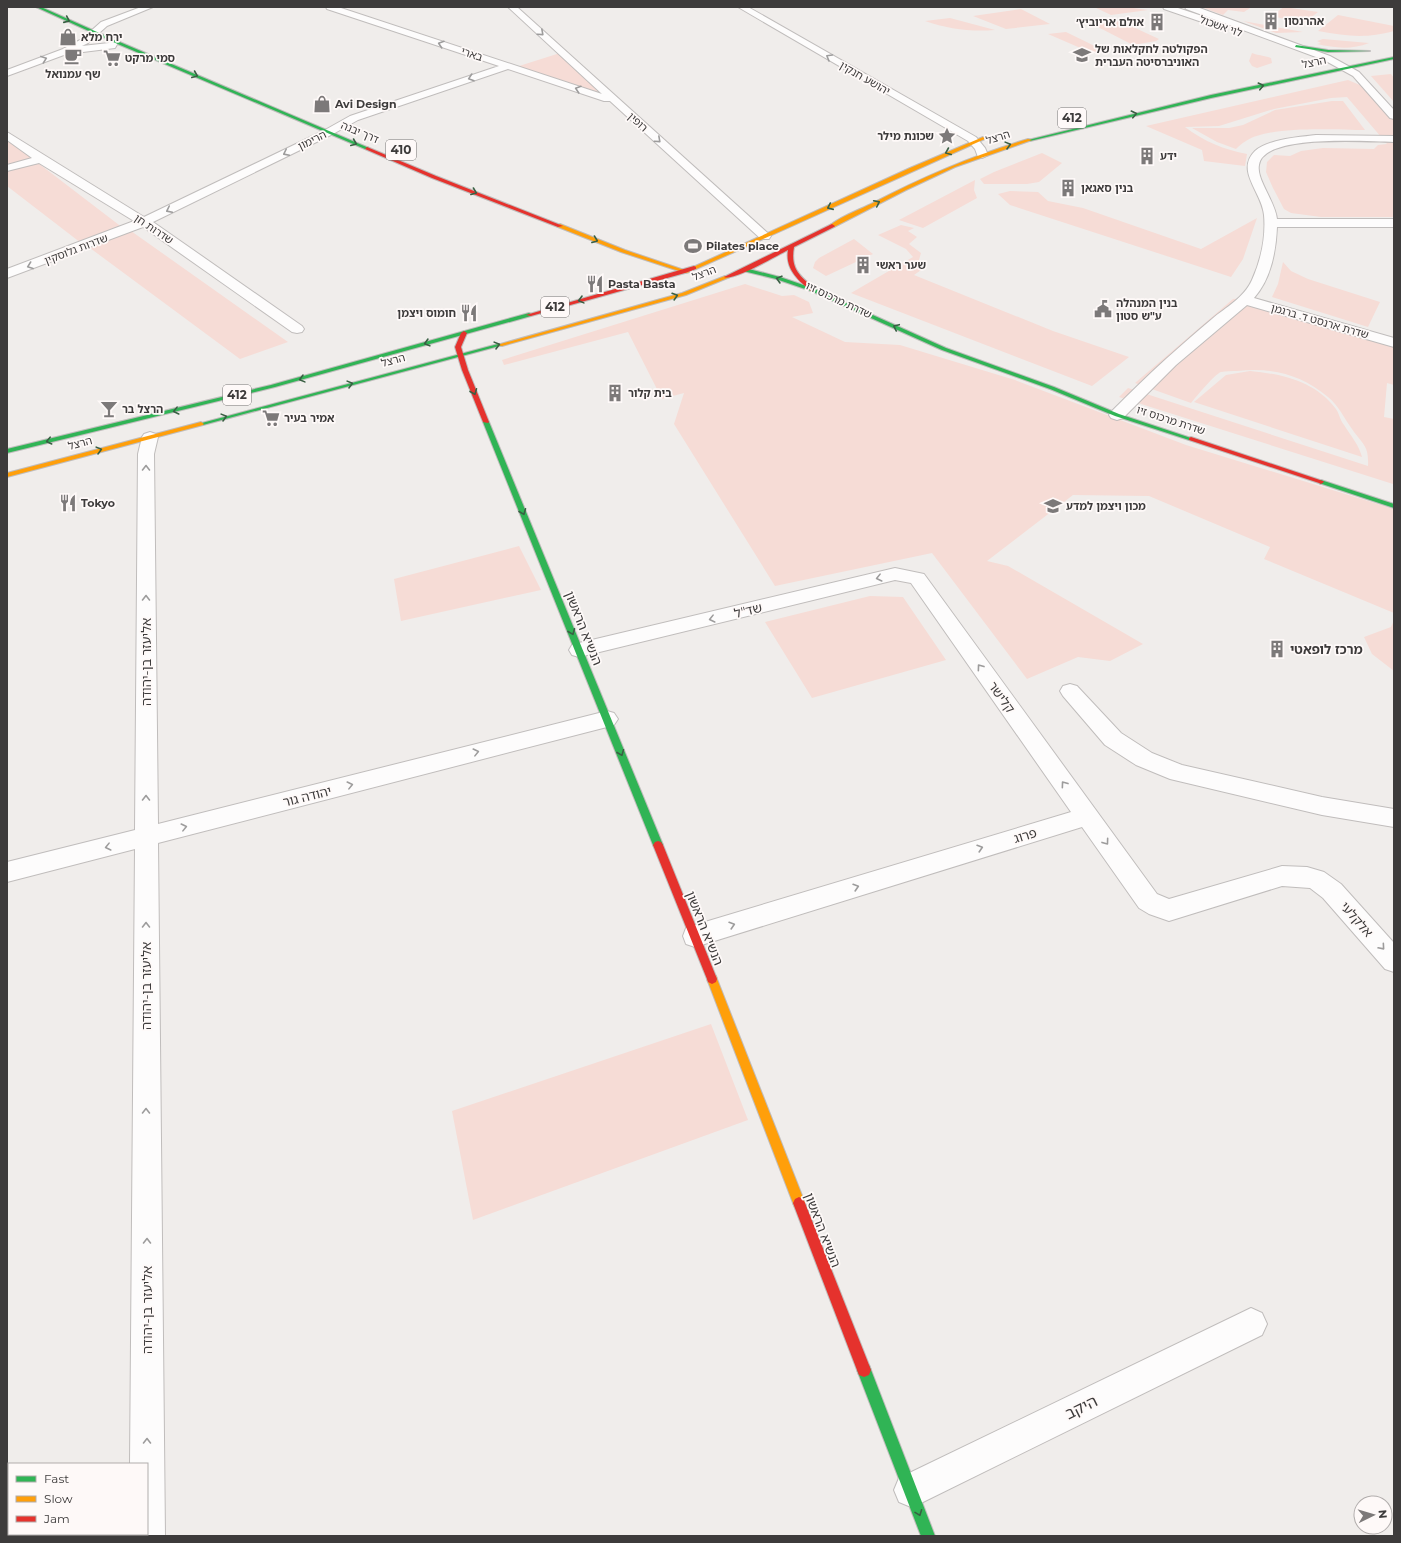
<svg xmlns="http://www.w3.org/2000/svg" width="1401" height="1543" viewBox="0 0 1401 1543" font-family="Montserrat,'Noto Sans Hebrew',sans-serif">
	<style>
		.green { fill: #f6dcd6 }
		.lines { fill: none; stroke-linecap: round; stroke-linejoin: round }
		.street-casing { stroke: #c0bdbc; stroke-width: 2 }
		.fast-casing { stroke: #c0bdbc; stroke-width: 2 }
		.slow-casing { stroke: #c0bdbc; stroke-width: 2 }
		.jam-casing { stroke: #c0bdbc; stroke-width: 2 }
		.street { fill: #fdfcfc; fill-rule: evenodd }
		.fast { fill: #30b455; fill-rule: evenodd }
		.slow { fill: #ff9f0a; fill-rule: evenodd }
		.jam { fill: #e5322d; fill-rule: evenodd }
		.oneway { stroke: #395f43 }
		.oneway2 { stroke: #9d9c9c }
		.labels { text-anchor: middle; stroke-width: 3.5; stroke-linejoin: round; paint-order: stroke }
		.far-poi-label { font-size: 11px; font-weight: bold; fill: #3d3b3b; stroke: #fef9f8; text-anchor: start }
		.far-street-label { font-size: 11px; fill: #3d3b3b; stroke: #fef9f8 }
		.shield { fill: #fef9f8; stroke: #777474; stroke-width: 1 }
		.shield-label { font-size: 12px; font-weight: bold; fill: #3d3b3b }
		.street-label { font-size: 13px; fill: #3d3b3b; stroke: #fef9f8 }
		.poi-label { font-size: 13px; font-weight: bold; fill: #3d3b3b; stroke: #fef9f8; text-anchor: start }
		.near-street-label { font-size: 16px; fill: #3d3b3b; stroke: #fef9f8 }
	</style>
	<rect width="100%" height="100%" fill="#f0edeb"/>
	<!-- green -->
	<path class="green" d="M1094 7H1126L1148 10 1111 15Z
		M1201 7H1243L1250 8 1244 12 1228 10 1223 15Z
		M1284 7 1318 12 1304 23 1271 16Z
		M1021 9 1050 24 1006 29 973 16Z
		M1338 15 1394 26V31C1365 39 1347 36 1318 31Z
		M950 18 995 30C971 32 948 29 925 21Z
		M1120 21 1159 39 1156 41 1133 45 1094 25Z
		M1243 21 1303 32 1276 33Z
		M1066 32 1105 51 1092 53 1048 34Z
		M1323 39 1369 43C1351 50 1335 48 1317 44L1321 43 1317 41Z
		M560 53 605 96 516 67Z
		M1252 53C1260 56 1263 55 1271 58L1272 63 1257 68 1252 66 1249 61Z
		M1391 74 1394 78V102L1371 76Z
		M1348 80 1367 88 1394 120V217H1321L1291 213 1284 209 1273 188 1266 172 1267 162 1274 155 1290 156 1301 151 1323 148 1374 149 1378 145 1387 144 1347 97 1331 98 1274 109 1219 126 1185 127C1203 141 1225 150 1247 154L1245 166 1204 161 1202 150 1146 126Z
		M1332 101H1343L1365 130C1336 130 1270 125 1246 141 1242 143 1239 146 1236 149L1217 142 1192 128H1229L1243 125 1275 110Z
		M7 140 35 159 7 166Z
		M1042 153 1062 163 1039 182 1027 184H984L980 179 994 172Z
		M38 163 123 228 81 243 7 186V171Z
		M975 180 974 190 977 198 923 228 899 220Z
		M1010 191 1038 192 1048 201 1083 208 1201 249 1257 218 1243 259 1231 277 1010 205 998 194Z
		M901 225 914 228 908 231 917 237 909 244 921 253 919 260 924 268 914 275 1053 331 1129 357 1092 386 851 293 913 257 906 249 878 235Z
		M131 231 288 342 240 359 90 248Z
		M854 239 873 254 826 276 813 268 815 262 819 258Z
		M1283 262 1291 271 1308 279 1380 302 1368 327 1272 297 1278 284Z
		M745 284 782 296 794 295 809 302 813 313 792 317 845 342 900 345 1015 380 1186 445 1394 509V613L1264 559 1270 547 1149 496 1073 495 987 561 1008 566 1143 644 1110 661 1078 657 1027 679 932 553 775 586 674 424 684 393 662 399 628 332 504 365 502 360Z
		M1245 298 1394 343V385L1387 383 1384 417 1394 419 1393 484 1119 397 1128 388 1368 466C1369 445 1363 445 1352 429 1344 418 1339 406 1328 397 1301 374 1271 367 1237 371 1232 371 1226 371 1221 372 1215 374 1196 397 1191 403L1135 383 1233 299Z
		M1250 371C1282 374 1315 381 1336 409 1339 413 1340 420 1344 425 1351 436 1359 445 1362 457L1194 402 1226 375Z
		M519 546 541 590 401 621 394 579Z
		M870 596 903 597 946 660 812 698 765 622Z
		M1394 620V671L1372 654 1364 637 1391 627Z
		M711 1024 748 1120 473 1220 452 1111Z"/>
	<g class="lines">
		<!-- street casing -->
		<g class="street-casing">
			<path id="street" d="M141 7H153L107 26 88 43 82 46 109 43 111 39 114 38 119 41 115 48 75 53 72 52 7 76V70L63 49 82 39 101 22Z
				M326 7H338L602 94 508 7H517L771 236 769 239H761L610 101H604L508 69 358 120 333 134 153 222 302 326 304 329 302 332 297 333 292 332 143 227 7 278V269L134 221 39 163 7 171V165L32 158 7 140V132L144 217 325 130 350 116 499 66 327 9Z
				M738 7H748L976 137 985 148 988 155 982 158 978 157 975 149 968 141Z
				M1163 7H1175L1205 17 1206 19 1202 22 1199 21 1164 9Z
				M1185 7H1197L1330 56 1359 72 1394 110V119L1390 118 1353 76 1324 60 1186 9Z
				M1316 135 1394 136V142C1370 142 1263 133 1259 165 1256 179 1275 201 1277 219H1394V227H1277C1276 251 1271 279 1254 298L1394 338V347L1247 305 1176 365 1123 418 1117 420 1111 418 1109 415 1111 412C1129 394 1147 376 1166 359 1181 346 1196 332 1212 319 1226 307 1244 298 1252 280 1261 260 1266 236 1264 215 1262 192 1235 171 1255 151 1268 139 1300 137 1316 135Z
				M150 432 156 434 158 437 154 454 158 824 607 711 614 713 618 719 614 725 607 727 158 843 165 1536H129V1534H147V1464H130L135 849 7 882V862L135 830 138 454 142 437 144 434Z
				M895 568 924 574 1157 894 1169 899 1282 866 1307 867 1324 872 1341 884 1394 943V972L1385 969 1323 898 1310 888 1282 886 1169 921 1149 914 1139 908 1082 827 695 947 686 944 683 936 686 928 695 925 1071 812 911 583 895 580 579 657 572 655 569 650 572 645 579 643Z
				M1070 684 1077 686 1121 733 1152 753 1182 765 1322 797 1394 809V827L1322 815 1170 779 1136 765 1105 745 1063 696 1060 691 1063 686Z
				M1251 1308 1262 1313 1267 1324 1262 1335 923 1502 911 1507 899 1502 894 1490 899 1478Z"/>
		</g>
		<!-- fast casing -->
		<g class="fast-casing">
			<path id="fast" d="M36 7H41L115 40 369 148 365 149 113 42Z
				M1296 45 1328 50 1370 51 1328 52 1295 47Z
				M1394 57V59L1211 98 1030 141 1028 140 1211 95Z
				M745 268 780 277 815 289 946 348 1054 387 1119 414 1194 439 1189 440 1115 416 1050 389 942 350 811 291 776 279 743 271 742 270Z
				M529 313 531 314V316L275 387 7 453V449L271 385Z
				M498 344 503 345 203 425 198 424Z
				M486 420 489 422 663 845 661 848 658 849 655 848 653 845 483 422Z
				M1321 480 1394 504V508L1319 483V481Z
				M864 1363 869 1365 871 1370 935 1536H921L857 1370 859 1365Z"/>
		</g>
		<!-- slow casing -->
		<g class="slow-casing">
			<path id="slow" d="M983 137 987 138 732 253 696 269 691 268 910 168Z
				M1028 139 1032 140 955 167 906 190 834 227 829 226C841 216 859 210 873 203 923 177 974 155 1028 139Z
				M560 224 625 250 690 272 685 273 621 252 558 227 557 226Z
				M725 276 730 277 686 295 502 346 497 345 682 293Z
				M201 422 204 424 203 425 7 477V473Z
				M712 974 716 976 717 979 805 1203 803 1207 799 1209 795 1207 793 1203 707 979 708 976Z"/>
		</g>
		<!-- jam casing -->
		<g class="jam-casing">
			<path id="jam" d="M367 147 436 176 563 226 558 227 432 178 365 149Z
				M832 224 835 226 834 227 794 247C790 269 800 276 815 289V291H811C798 280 785 269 788 250 778 255 732 282 724 277Z
				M694 266 696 267V269L685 273 531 316 526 315Z
				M464 331 467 333 461 347 468 370 489 422 488 423 483 422 462 370 455 347 461 333Z
				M1191 437 1323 481 1324 482 1321 484 1319 483 1189 440V438Z
				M658 841 661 842 663 845 717 979 716 982 712 984 708 982 707 979 653 845 655 842Z
				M799 1197 803 1199 805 1203 871 1370 869 1375 864 1377 859 1375 857 1370 793 1203 795 1199Z"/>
		</g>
		<!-- street -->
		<use href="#street" class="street"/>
		<!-- fast -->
		<use href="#fast" class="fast"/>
		<!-- slow -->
		<use href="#slow" class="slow"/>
		<!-- jam -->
		<use href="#jam" class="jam"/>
	</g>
	<!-- one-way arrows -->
	<defs><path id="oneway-chevron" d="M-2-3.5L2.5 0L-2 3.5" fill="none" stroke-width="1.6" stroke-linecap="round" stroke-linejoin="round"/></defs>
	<g class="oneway">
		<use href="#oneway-chevron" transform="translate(67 20) rotate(24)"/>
		<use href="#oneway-chevron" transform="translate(195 75) rotate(23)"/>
		<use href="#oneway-chevron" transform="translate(1261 86) rotate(-13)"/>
		<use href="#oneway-chevron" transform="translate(1134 114) rotate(-13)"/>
		<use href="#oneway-chevron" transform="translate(354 143) rotate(23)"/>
		<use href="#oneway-chevron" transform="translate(1008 145) rotate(-15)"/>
		<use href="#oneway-chevron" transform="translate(948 152) rotate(157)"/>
		<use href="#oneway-chevron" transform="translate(474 192) rotate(21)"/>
		<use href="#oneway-chevron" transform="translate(877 203) rotate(-26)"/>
		<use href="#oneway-chevron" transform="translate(830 207) rotate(156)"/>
		<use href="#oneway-chevron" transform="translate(595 240) rotate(21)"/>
		<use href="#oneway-chevron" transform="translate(779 279) rotate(-164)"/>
		<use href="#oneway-chevron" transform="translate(675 296) rotate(-17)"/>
		<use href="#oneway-chevron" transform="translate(581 300) rotate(165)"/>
		<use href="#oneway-chevron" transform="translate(896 327) rotate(-155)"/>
		<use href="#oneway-chevron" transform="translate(427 343) rotate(164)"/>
		<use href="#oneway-chevron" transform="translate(497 345) rotate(-15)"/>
		<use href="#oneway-chevron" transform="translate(302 379) rotate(165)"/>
		<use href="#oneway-chevron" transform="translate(350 384) rotate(-15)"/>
		<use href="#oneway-chevron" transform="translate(474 392) rotate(68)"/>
		<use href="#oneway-chevron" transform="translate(176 411) rotate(166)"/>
		<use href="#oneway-chevron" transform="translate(224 417) rotate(-15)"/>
		<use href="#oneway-chevron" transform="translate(49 441) rotate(167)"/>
		<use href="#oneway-chevron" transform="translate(99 450) rotate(-15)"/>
		<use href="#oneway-chevron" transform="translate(523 512) rotate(68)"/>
		<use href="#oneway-chevron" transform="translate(572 632) rotate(68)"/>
		<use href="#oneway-chevron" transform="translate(621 753) rotate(68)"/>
		<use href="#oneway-chevron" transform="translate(919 1513) rotate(69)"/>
	</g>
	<g class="oneway2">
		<use href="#oneway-chevron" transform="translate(541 33) rotate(42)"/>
		<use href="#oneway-chevron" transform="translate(441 44) rotate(-162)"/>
		<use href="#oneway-chevron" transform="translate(829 57) rotate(-150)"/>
		<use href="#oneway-chevron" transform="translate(44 59) rotate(-20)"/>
		<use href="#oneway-chevron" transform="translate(471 78) rotate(161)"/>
		<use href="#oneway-chevron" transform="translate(578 89) rotate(-162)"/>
		<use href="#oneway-chevron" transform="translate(658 140) rotate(42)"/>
		<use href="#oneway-chevron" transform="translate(286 153) rotate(154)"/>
		<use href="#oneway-chevron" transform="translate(169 210) rotate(154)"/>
		<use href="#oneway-chevron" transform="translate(30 266) rotate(160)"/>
		<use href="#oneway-chevron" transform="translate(146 468) rotate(-90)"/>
		<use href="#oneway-chevron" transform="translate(879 578) rotate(166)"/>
		<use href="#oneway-chevron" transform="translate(146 598) rotate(-90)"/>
		<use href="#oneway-chevron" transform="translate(712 619) rotate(166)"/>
		<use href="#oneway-chevron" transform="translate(980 667) rotate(-126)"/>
		<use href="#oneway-chevron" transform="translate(476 752) rotate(-14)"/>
		<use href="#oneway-chevron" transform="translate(1064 784) rotate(-126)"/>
		<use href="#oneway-chevron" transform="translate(350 785) rotate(-14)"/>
		<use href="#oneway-chevron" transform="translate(146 798) rotate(-90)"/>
		<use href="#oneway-chevron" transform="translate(184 827) rotate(-14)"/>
		<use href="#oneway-chevron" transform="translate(1106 842) rotate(54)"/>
		<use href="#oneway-chevron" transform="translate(108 847) rotate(166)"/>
		<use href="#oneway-chevron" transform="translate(980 848) rotate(-17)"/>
		<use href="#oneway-chevron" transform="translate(856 887) rotate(-17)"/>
		<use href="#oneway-chevron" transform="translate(146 925) rotate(-90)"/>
		<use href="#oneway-chevron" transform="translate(732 925) rotate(-17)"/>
		<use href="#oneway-chevron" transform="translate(1382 947) rotate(49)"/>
		<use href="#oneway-chevron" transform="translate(146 1111) rotate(-90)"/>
		<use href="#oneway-chevron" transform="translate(147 1241) rotate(-90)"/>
		<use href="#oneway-chevron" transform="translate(147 1441) rotate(-90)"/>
	</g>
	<!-- icons -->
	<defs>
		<g id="building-bare" transform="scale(1.38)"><path d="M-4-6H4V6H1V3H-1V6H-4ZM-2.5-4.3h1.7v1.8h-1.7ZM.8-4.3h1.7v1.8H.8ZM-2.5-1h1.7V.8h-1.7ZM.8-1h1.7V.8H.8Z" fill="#7c7979" stroke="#fef9f8" stroke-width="2.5" paint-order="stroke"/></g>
		<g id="shop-bare" transform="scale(1.38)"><path d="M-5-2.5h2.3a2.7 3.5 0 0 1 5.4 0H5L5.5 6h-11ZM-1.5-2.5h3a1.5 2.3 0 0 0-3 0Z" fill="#7c7979" stroke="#fef9f8" stroke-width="2.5" paint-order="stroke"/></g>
		<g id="university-bare" transform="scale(1.38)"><path d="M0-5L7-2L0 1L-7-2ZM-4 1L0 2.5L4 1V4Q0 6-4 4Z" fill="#7c7979" stroke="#fef9f8" stroke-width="2.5" paint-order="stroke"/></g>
		<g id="cafe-bare" transform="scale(1.38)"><path d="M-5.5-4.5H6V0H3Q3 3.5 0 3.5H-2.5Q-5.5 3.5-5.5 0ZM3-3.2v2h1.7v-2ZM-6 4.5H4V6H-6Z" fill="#7c7979" stroke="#fef9f8" stroke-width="2.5" paint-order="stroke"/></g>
		<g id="supermarket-bare" transform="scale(1.38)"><path d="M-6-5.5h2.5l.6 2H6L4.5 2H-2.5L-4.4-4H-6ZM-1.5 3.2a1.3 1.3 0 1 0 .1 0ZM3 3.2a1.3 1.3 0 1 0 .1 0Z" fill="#7c7979" stroke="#fef9f8" stroke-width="2.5" paint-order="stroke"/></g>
		<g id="sight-bare" transform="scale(1.38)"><path d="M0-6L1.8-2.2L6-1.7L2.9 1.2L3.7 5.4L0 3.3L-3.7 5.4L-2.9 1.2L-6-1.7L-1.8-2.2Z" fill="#7c7979" stroke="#fef9f8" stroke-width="2.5" paint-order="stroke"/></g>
		<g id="stadium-bare" transform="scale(1.38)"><path d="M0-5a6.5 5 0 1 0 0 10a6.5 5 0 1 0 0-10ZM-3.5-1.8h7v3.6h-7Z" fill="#7c7979" stroke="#fef9f8" stroke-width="2.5" paint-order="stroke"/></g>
		<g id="restaurant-bare" transform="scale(1.38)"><path d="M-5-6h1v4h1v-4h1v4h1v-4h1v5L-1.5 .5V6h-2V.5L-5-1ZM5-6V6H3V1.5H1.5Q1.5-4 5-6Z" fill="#7c7979" stroke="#fef9f8" stroke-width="2.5" paint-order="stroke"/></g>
		<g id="civic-bare" transform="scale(1.38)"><path d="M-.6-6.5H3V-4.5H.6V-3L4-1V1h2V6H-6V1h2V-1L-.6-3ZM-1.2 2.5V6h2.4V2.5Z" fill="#7c7979" stroke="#fef9f8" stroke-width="2.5" paint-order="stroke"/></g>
		<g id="bar-bare" transform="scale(1.38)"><path d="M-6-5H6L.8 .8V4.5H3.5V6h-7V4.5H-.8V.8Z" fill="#7c7979" stroke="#fef9f8" stroke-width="2.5" paint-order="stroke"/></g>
	</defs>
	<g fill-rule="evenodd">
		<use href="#building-bare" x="1271" y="21"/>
		<use href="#building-bare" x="1157" y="22"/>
		<use href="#shop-bare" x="68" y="37"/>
		<use href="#university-bare" x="1082" y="55"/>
		<use href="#cafe-bare" x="73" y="56"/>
		<use href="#supermarket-bare" x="112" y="58"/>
		<use href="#shop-bare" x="322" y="104"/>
		<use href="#sight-bare" x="947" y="136"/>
		<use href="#building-bare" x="1147" y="156"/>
		<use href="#building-bare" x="1068" y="188"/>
		<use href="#stadium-bare" x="693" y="246"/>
		<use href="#building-bare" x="863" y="265"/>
		<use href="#restaurant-bare" x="595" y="284"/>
		<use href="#civic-bare" x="1103" y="309"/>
		<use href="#restaurant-bare" x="469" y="313"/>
		<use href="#building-bare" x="615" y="393"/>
		<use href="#bar-bare" x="109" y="409"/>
		<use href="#supermarket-bare" x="271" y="418"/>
		<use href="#restaurant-bare" x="68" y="503"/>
		<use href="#university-bare" x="1053" y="506"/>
		<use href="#building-bare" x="1277" y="649"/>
	</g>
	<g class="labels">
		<!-- far-poi labels -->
		<g class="far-poi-label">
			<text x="1284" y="25">אהרנסון</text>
			<text x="1144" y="26" text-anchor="end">אולם אריוביץ׳</text>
			<text x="81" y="41">ירח מלא</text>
			<text x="1095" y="53">הפקולטה לחקלאות של<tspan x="1095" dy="13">האוניברסיטה העברית</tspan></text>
			<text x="125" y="62">סמי מרקט</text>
			<text x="73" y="78" text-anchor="middle">שף עמנואל</text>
			<text x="335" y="108">Avi Design</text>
			<text x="934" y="140" text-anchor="end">שכונת מילר</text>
			<text x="1160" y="160">ידע</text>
			<text x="1081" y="192">בנין סאגאן</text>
			<text x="706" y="250">Pilates place</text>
			<text x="876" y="269">שער ראשי</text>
			<text x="608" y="288">Pasta Basta</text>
			<text x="1116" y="307">בנין המנהלה<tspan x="1116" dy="13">ע"ש סטון</tspan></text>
			<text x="456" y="317" text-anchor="end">חומוס ויצמן</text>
			<text x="628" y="397">בית קלור</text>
			<text x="122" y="413">הרצל בר</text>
			<text x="284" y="422">אמיר בעיר</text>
			<text x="81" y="507">Tokyo</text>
			<text x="1066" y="510">מכון ויצמן למדע</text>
		</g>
		<!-- far-street labels -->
		<g class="far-street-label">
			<text transform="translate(1221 26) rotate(19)" y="4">לוי אשכול</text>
			<text transform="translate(472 54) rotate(18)" y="4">בארי</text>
			<text transform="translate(1314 62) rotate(-12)" y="4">הרצל</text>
			<text transform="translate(865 78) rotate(30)" y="4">יהושע חנקין</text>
			<text transform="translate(638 122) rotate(42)" y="4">רופין</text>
			<text transform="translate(360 132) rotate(23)" y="4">דרך יבנה</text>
			<text transform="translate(998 137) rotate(-18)" y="4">הרצל</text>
			<text transform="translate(312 140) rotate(-26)" y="4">הרימון</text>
			<text transform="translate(154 229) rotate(34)" y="4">שדרות חן</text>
			<text transform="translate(76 249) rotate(-21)" y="4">שדרות גלוסקין</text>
			<text transform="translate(704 273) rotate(-21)" y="4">הרצל</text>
			<text transform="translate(839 300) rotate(25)" y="4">שדרת מרכוס זיו</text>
			<text transform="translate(1320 321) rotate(16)" y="4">שדרת ארנסט ד. ברגמן</text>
			<text transform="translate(393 360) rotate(-15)" y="4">הרצל</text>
			<text transform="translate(1171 420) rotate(18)" y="4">שדרת מרכוס זיו</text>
			<text transform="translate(80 443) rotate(-15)" y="4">הרצל</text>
		</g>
		<!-- shield labels -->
		<g class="shield">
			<rect x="1058" y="108" width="28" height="20" rx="3"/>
			<rect x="386" y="140" width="30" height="20" rx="3"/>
			<rect x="541" y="297" width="28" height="20" rx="3"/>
			<rect x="223" y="385" width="28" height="20" rx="3"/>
		</g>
		<g class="shield-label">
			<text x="1072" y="122">412</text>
			<text x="401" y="154">410</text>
			<text x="555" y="311">412</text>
			<text x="237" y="399">412</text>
		</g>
		<!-- street labels -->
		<g class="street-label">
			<text transform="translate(748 610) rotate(-14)" y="5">שד"ל</text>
			<text transform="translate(584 628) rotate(68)" y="5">הנשיא הראשון</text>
			<text transform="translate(146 662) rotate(-90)" y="5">אליעזר בן-יהודה</text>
			<text transform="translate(1002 697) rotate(54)" y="5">קלישר</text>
			<text transform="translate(307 796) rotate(-14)" y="5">יהודה גור</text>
			<text transform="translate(1025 835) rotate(-17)" y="5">פרוג</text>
			<text transform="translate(1357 919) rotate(49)" y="5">אלקלעי</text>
			<text transform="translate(705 928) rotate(68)" y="5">הנשיא הראשון</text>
			<text transform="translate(146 986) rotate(-90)" y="5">אליעזר בן-יהודה</text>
			<text transform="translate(823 1230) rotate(69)" y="5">הנשיא הראשון</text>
			<text transform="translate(147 1310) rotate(-90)" y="5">אליעזר בן-יהודה</text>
		</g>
		<!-- poi labels -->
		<g class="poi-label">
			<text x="1290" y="654">מרכז לופאטי</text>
		</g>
		<!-- near-street labels -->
		<g class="near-street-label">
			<text transform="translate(1081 1407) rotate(-26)" y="6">היקב</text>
		</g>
	</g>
	<!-- border -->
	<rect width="1401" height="1543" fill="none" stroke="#3d3b3b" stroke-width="16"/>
	<!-- legend -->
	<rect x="8" y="1463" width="140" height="72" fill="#fef9f8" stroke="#b1adac"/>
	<rect x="16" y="1476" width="20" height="6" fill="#30b455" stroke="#b1adac"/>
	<text x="44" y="1483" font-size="12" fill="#3d3b3b">Fast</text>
	<rect x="16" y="1496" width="20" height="6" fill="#ff9f0a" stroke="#b1adac"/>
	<text x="44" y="1503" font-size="12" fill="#3d3b3b">Slow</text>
	<rect x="16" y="1516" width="20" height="6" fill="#e5322d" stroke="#b1adac"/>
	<text x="44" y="1523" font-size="12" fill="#3d3b3b">Jam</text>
	<!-- north arrow -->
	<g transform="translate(1373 1515) rotate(85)"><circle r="19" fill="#fef9f8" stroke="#b1adac"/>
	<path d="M0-3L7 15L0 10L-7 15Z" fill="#7c7979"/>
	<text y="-6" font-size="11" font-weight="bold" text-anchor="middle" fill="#3d3b3b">N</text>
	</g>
</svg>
